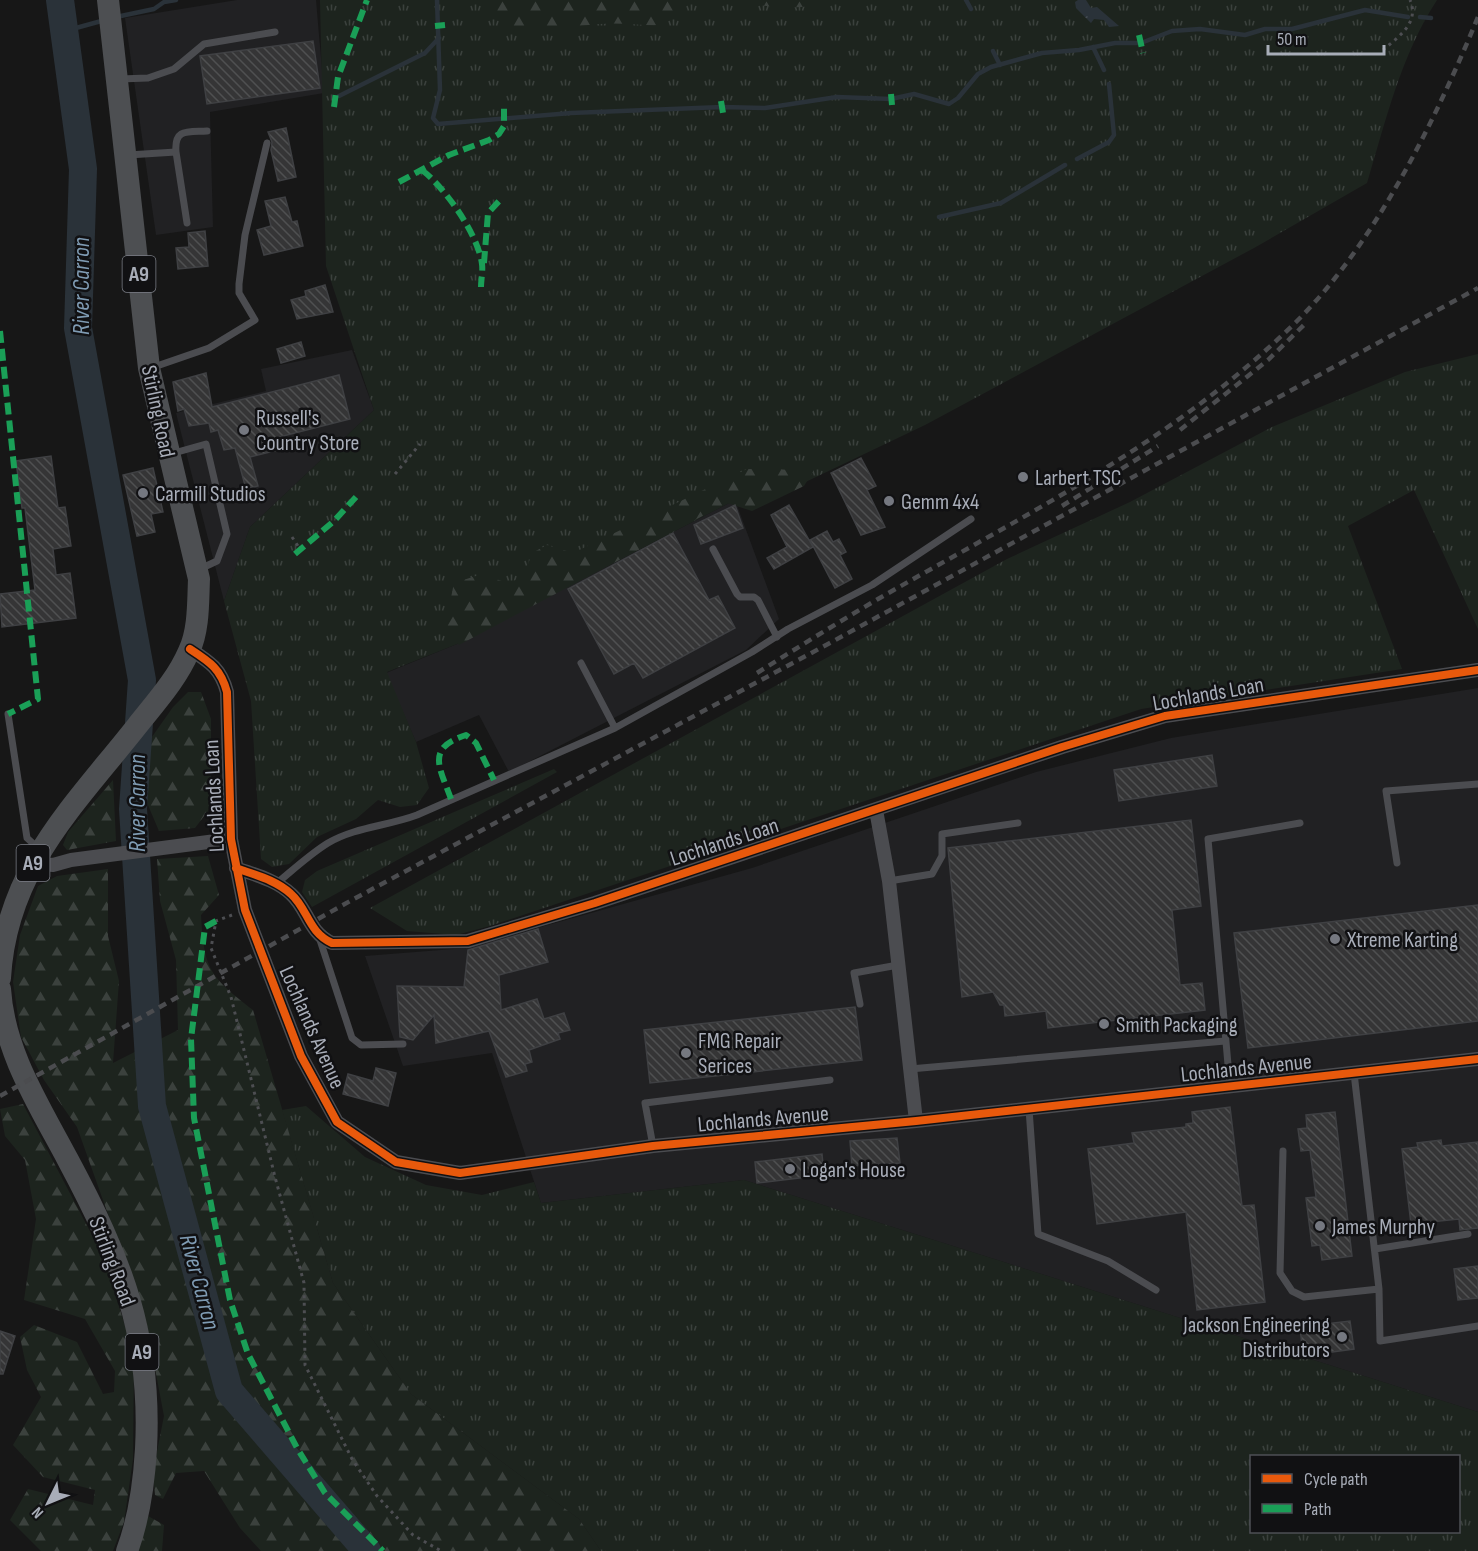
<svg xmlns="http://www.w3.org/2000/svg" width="1478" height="1551" viewBox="0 0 1478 1551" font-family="'Sofia Sans Condensed',sans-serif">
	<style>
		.built { fill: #212123 }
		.grass { fill: url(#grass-tufts); fill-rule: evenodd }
		.forest { fill: url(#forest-firs) }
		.water { fill: url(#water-ripples) }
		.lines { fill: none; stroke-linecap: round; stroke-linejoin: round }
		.stream { stroke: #2a3239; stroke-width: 4.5 }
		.river { stroke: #2a3239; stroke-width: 28 }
		.building { fill: url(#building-back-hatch); stroke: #3f4043; stroke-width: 1.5 }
		.path { stroke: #4d4e52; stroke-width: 3; stroke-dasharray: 3 4.5; stroke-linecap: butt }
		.service { stroke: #4b4c50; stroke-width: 7 }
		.minor { stroke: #4b4c50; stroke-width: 14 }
		.primary { stroke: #4d4f52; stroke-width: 22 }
		.rail { stroke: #4b4c4f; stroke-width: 4.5; stroke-dasharray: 8 6; stroke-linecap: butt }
		.quiet { stroke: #1a9f57; stroke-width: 6; stroke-dasharray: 12 6; stroke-linecap: butt }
		.cycleway-casing { stroke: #111113; stroke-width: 11 }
		.cycleway { stroke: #e8590c; stroke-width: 8 }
		.poi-dot { fill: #757880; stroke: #111113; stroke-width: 2 }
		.labels { text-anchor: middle; stroke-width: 5; stroke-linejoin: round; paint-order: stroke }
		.shield { fill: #111113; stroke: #7b7e86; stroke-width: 1.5 }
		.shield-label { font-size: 21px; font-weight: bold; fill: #a8adb8 }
		.street-label { font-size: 22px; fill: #a8adb8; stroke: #111113 }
		.poi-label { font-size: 22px; fill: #a8adb8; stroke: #111113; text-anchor: start }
		.water-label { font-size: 24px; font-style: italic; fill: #7f9bb3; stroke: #111113 }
	</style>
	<defs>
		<pattern id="grass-tufts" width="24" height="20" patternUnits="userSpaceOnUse" patternTransform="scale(1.5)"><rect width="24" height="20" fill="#1d241e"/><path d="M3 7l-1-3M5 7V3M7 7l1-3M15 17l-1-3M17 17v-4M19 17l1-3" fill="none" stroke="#3b413d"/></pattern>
		<pattern id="forest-firs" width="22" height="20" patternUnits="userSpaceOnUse" patternTransform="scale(1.5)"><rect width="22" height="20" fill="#1d241e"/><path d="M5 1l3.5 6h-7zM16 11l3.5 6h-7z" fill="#3b413d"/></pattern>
		<pattern id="water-ripples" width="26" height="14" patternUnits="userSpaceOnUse" patternTransform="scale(1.5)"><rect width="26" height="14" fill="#2a3239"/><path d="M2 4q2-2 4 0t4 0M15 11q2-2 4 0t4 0" fill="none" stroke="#464d54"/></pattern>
		<pattern id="building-back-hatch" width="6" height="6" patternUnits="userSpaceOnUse" patternTransform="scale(1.5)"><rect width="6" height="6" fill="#353536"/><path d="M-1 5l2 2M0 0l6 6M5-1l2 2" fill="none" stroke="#4f5051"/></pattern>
	</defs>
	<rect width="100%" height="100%" fill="#171717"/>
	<!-- built -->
	<path class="built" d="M237 0H316L324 93 210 112 213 227 156 235 125 18Z
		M352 350 374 410 250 527 224 601 176 413 266 391 261 369Z
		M735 500 779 619 746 650 509 772 479 715 416 742 386 673 457 644Z
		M1478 688V1412L744 1180 541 1203 492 1053 403 1066 365 956 466 948 752 868 1036 772 1171 738Z"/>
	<!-- grass -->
	<path class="grass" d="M320 0H1437C1401 55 1386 120 1367 183L1254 248 925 425 753 507 735 500 457 644 387 672 416 742 429 788 417 805 400 807 378 800 356 819 317 837 289 864 272 867 261 859 251 701 224 601 250 527 374 410 326 266Z
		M1478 354V629L1414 490 1348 526 1402 669 1141 709 490 926 456 935 407 931 370 908 1007 559 1130 502 1272 427 1405 372Z
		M554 769 557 772 312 907 302 892 305 880 317 871Z
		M306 1106 365 1157 426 1185 482 1195 534 1182 541 1203 744 1180 1478 1412V1551H601L579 1519 411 1394 333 1283 282 1110ZM1252 1456H1458V1532H1252Z"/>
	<!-- forest -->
	<path class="forest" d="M478 0H689L669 14 661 25C641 26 620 22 600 24 548 27 518 44 478 0Z
		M732 0H827C810 13 752 6 732 0Z
		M747 469 814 470 804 486 752 511 727 503 459 645 445 627 454 583 482 574 510 584 525 573 532 553 547 545 573 553Z
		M188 692H201L211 719V807L195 828 159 831 145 798 147 744 173 707Z
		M113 780 116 841 67 850 63 845 68 832Z
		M208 856 219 895 201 915C204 971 210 976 253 1010L333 1283 411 1394 579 1519 601 1551H261L240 1528 204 1471 176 1473 163 1499 155 1495 153 1472 164 1416 146 1321 77 1127 44 1080 21 1037 13 982 20 935 38 886 57 876 108 869V936L119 981 113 1063 178 1030 176 960 160 901 157 859Z
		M23 1104 104 1258 134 1355 133 1459 124 1522 113 1551H41L10 1520 28 1489 93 1505 95 1490 43 1477 13 1445 41 1397 27 1370 20 1337 34 1325 77 1342 103 1394 114 1392 115 1371 85 1319 24 1300 36 1219 25 1160 5 1136 0 1109Z
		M148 1516 164 1525 162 1551H135Z"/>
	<!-- water -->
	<path class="water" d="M1078 0H1086L1091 8 1097 7 1119 26 1109 27 1104 20 1094 19 1091 23 1076 8 1075 2Z"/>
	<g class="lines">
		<!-- stream -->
		<path class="stream" d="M437 0 440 90 433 118 438 124 571 113 722 107 765 108 837 97 891 99 914 94 949 104 958 98 978 74 991 67 1042 53 1079 50 1115 43H1141L1172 31 1200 29 1245 35 1265 29H1292L1365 10 1408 17
			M966 0 971 9
			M116 17 154 9 164 2 176 0
			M1420 17 1431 18
			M65 31 105 20
			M1093 47 1104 70
			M993 51 1000 65
			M339 96 425 53 439 38
			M1077 159 1109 142 1114 135 1109 84
			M939 217 1001 203 1065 165"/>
		<!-- river -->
		<path class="river" d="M60 0 83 169 78 328 142 680 133 809 152 1106 229 1391 367 1551"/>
	</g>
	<!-- building -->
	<path class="building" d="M313 41 320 88 207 104 200 56Z
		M286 128 296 177 278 181 271 150 272 142 268 132Z
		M285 197 292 222 297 221 303 246 264 255 257 230 271 226 265 201Z
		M205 231 208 266 178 269 176 248 189 247 188 233Z
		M325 285 333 312 297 319 291 300 306 296 305 291Z
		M301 342 305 356 281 363 277 349Z
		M206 373 212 407 339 375 350 419 279 437 282 449 250 457 258 486 246 489 235 448 224 450 218 430 211 432 209 423 189 426 184 409 178 411 173 382Z
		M51 456 58 508 65 507 71 546 53 549 56 575 70 573 76 618 2 627 0 594 35 590 25 508H22L16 461Z
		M861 458 876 486 867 490 885 527 861 535 831 473Z
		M153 468 163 512 151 514 155 532 137 536 123 475Z
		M735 505 743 528 701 544 694 525Z
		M789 505 813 547 774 569 767 558 787 547 771 515Z
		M827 531 833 542 839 539 846 552 840 555 852 579 835 588 810 540Z
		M673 533 709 600 718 596 735 628 643 678 634 663 614 674 568 589Z
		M1212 755 1217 786 1119 801 1114 770Z
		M1191 820 1201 906 1172 910 1180 985 1202 983 1205 1010 1048 1028 1046 1011 1005 1016 1004 1005H1000L993 992 962 997 948 848Z
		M1478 905V1021L1248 1048 1234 933Z
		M538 929 548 962 499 975 501 1010 537 999 544 1019 564 1013 570 1030 558 1033 560 1039 529 1050 532 1062 525 1064 527 1071 506 1077 489 1031 436 1043 434 1015 413 1040 400 1037 397 986 464 987 468 950Z
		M855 1007 862 1060 650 1083 644 1030Z
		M376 1068 396 1073 388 1106 343 1094 348 1074 373 1081Z
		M1230 1107 1242 1206 1254 1205 1265 1302 1197 1310 1186 1212 1097 1224 1088 1149 1134 1143 1132 1133 1186 1127V1124L1193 1123 1192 1112Z
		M1335 1112 1352 1256 1322 1260 1320 1245 1312 1246 1306 1198 1316 1197 1310 1150 1301 1151 1298 1129 1307 1128 1306 1115Z
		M897 1138 900 1163 852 1166 850 1141Z
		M1441 1140 1442 1146 1478 1142V1228L1460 1230 1459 1219 1411 1224 1402 1149 1418 1147 1417 1143Z
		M822 1154 824 1175 757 1183 755 1162Z
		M1478 1266V1298L1458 1300 1454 1269Z
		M1350 1321 1354 1349 1303 1356 1300 1327Z
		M0 1331 15 1336 3 1374H0Z"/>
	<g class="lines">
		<!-- path -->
		<path class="path" d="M1383 50C1398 37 1420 23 1410 0
			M395 474 420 444
			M292 537 300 549
			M232 915 216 921 211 948 231 997 275 1177 304 1283 305 1365 352 1459 377 1496 413 1535 441 1551"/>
		<!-- service -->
		<path class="service" d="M120 79 148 78 174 69 204 44 275 32
			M176 152C174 128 188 132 207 131
			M128 155 176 152 187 223
			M151 368 209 348 255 320 239 293V284L245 235 267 143
			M174 453 206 444 227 534 217 561 202 568
			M713 549 737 594 740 597H754L758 600 777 637
			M581 663 615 728
			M8 714 27 838 38 848
			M1397 863 1386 791 1478 784
			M889 881 932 874 942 856V834L1018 823
			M277 883C293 870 310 854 328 843 355 827 388 826 417 815L615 728 752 652 788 629 872 585 971 519
			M319 937 352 1038 361 1045 403 1044
			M860 1004 854 973 898 965
			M910 1069 1225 1041
			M1354 1073 1379 1289 1380 1341 1478 1326
			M1230 1087 1208 839 1300 823
			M1029 1109 1038 1234 1108 1261 1156 1290
			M653 1146 645 1103 830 1080
			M1283 1151 1280 1273 1292 1291 1304 1297 1379 1289
			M1375 1249 1468 1234"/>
		<!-- minor -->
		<path class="minor" d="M190 649C210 662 221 669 227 692L231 839 245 910 301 1056 337 1122 396 1162 460 1173 653 1146 916 1121 1478 1059
			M876 810 889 881 916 1121
			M33 863 53 865 71 860 231 839
			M236 868C255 875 276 880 291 894 308 909 308 932 332 943L468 941 595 903 1062 747 1165 716 1478 670"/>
		<!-- primary -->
		<path class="primary" d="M0 978C6 870 73 807 137 726 156 702 177 679 189 651 199 630 198 602 199 579L149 368 108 0
			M0 989C4 1052 39 1105 68 1160 121 1259 152 1335 146 1449 144 1483 139 1519 127 1551"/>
		<!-- rail -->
		<path class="rail" d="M1180 430 1268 360 1306 323
			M1062 506 1158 446
			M757 673C797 648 837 623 878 599 1023 516 1175 441 1296 322 1375 244 1436 119 1478 17
			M0 1096 352 900 828 644 1478 288"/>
		<!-- quiet -->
		<path class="quiet" d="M435 26 445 25
			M1139 35 1143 53
			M891 94 892 105
			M721 101 723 113
			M334 107 338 77 367 0
			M422 170C445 188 478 234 482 264 483 271 481 280 481 287
			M399 182 449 155 489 140 499 134 504 126V107
			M484 263 488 213 501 199
			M0 331 38 699 8 714
			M295 554 334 521 356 497
			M451 799C440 768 425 748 466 735L476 743 494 780
			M216 921 205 927 191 1039 194 1118 230 1300 248 1354 297 1448 325 1493 383 1551"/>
		<!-- cycleway casing -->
		<g class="cycleway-casing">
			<path id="cycleway" d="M190 649C210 662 221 669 227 692L231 839 245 910 301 1056 337 1122 396 1162 460 1173 653 1146 916 1121 1478 1059
				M236 868C255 875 276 880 291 894 308 909 308 932 332 943L468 941 595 903 1062 747 1165 716 1478 670"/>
		</g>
		<!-- cycleway -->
		<use href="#cycleway" class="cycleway"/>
	</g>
	<!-- markers -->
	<g class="poi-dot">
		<circle cx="244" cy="430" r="6"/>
		<circle cx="1023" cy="477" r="6"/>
		<circle cx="143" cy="493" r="6"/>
		<circle cx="889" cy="501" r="6"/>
		<circle cx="1335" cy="939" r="6"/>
		<circle cx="1104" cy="1024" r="6"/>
		<circle cx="686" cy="1053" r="6"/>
		<circle cx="790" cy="1169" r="6"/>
		<circle cx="1320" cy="1226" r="6"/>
		<circle cx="1342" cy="1337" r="6"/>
	</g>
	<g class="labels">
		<!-- shield labels -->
		<g class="shield">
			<rect x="122.5" y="256" width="33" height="36" rx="4.5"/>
			<rect x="16.5" y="845" width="33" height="36" rx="4.5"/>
			<rect x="125.5" y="1334" width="33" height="36" rx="4.5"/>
		</g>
		<g class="shield-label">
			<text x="139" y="281">A9</text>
			<text x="33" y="870">A9</text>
			<text x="142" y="1359">A9</text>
		</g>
		<!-- street labels -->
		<g class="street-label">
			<text transform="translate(159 411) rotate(78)" y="8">Stirling Road</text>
			<text transform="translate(1208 693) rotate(-10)" y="8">Lochlands Loan</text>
			<text transform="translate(213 796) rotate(-93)" y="8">Lochlands Loan</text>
			<text transform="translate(724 841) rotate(-18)" y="8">Lochlands Loan</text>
			<text transform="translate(313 1027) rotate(66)" y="8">Lochlands Avenue</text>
			<text transform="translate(1246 1067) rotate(-6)" y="8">Lochlands Avenue</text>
			<text transform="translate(763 1118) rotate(-5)" y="8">Lochlands Avenue</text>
			<text transform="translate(113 1261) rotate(69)" y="8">Stirling Road</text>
		</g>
		<!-- poi labels -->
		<g class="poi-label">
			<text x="256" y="425">Russell's<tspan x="256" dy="25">Country Store</tspan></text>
			<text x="1035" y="485">Larbert TSC</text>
			<text x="155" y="501">Carmill Studios</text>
			<text x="901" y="509">Gemm 4x4</text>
			<text x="1347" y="947">Xtreme Karting</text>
			<text x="1116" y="1032">Smith Packaging</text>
			<text x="698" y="1048">FMG Repair<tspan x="698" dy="25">Serices</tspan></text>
			<text x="802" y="1177">Logan's House</text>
			<text x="1332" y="1234">James Murphy</text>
			<text x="1330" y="1332" text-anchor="end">Jackson Engineering<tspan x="1330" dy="25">Distributors</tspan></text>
		</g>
		<!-- water labels -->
		<g class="water-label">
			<text transform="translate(81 286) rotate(-90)" y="8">River Carron</text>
			<text transform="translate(137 803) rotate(-90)" y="8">River Carron</text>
			<text transform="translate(200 1282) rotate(75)" y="8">River Carron</text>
		</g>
	</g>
	<!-- legend -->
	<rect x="1250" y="1455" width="210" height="78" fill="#111113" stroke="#4d4f55" stroke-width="1.5"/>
	<rect x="1262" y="1474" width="30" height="9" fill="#e8590c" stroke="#4d4f55" stroke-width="1.5"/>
	<text x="1304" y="1485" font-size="18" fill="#a8adb8">Cycle path</text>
	<rect x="1262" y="1504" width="30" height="9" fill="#1a9f57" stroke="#4d4f55" stroke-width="1.5"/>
	<text x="1304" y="1515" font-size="18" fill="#a8adb8">Path</text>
	<!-- north arrow -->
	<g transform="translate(48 1503) rotate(227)" stroke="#111113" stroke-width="4.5" paint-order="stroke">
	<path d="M0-4.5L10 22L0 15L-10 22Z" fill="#a8adb8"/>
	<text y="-9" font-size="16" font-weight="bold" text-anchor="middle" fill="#a8adb8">N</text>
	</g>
	<!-- scale -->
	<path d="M1268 45v9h116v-9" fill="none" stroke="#a8adb8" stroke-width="3"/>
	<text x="1277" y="45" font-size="18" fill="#a8adb8" stroke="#111113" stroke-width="4.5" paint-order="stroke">50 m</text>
</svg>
